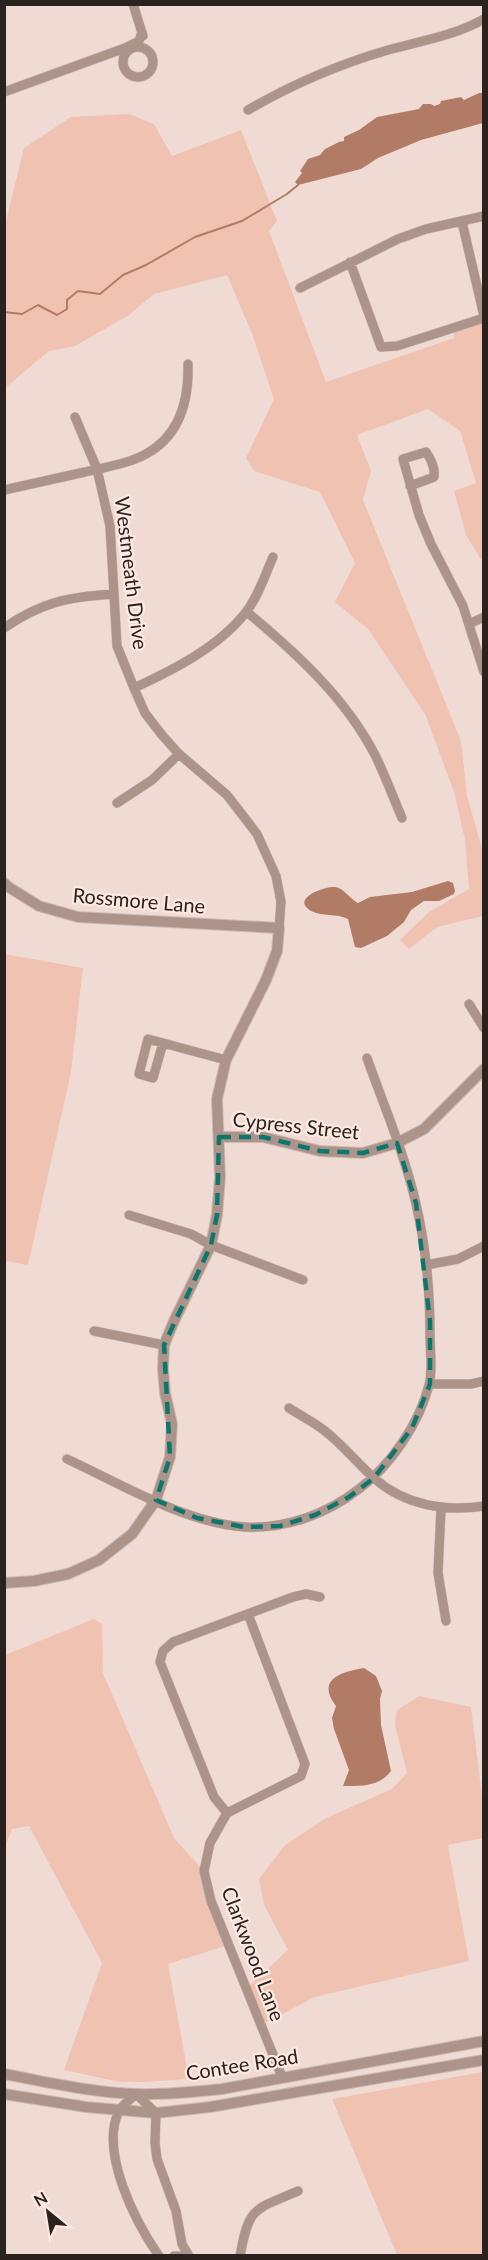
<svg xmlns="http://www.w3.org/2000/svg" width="488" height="2260" viewBox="0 0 488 2260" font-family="Lato,sans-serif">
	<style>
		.green { fill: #f0c2b1 }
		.water { fill: #b27b66 }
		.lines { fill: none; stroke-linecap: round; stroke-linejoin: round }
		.stream { stroke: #b27b66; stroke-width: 2 }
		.minor-casing { stroke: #ccbab3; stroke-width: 10 }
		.tertiary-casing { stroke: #ccbab3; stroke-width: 12 }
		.minor { stroke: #ad948a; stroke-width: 9 }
		.tertiary { stroke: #ad948a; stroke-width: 10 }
		.marked { fill: none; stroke: #0f766e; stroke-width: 4.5; stroke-dasharray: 12 8; stroke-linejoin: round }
		.labels { text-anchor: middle; stroke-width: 4.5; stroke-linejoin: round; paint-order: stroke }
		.street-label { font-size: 20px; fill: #2a221f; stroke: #fee9e1 }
	</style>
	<rect width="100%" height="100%" fill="#f0dbd4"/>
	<!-- green -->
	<path class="green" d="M129 114 154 124 172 156 241 130 277 221 269 231 326 382 454 338V328L483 318V563L466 535 454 491 476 483 460 431 428 409 357 435 371 471 363 500 461 741 467 796 483 852V916L437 927 409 949 400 940 429 912 469 889 465 840 454 792 425 714 369 630 335 602 355 563 320 492 254 471 246 458 274 399 253 336 227 275 154 294 129 315 75 346 49 351 5 388V225L24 148 71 117Z
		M4 954 83 968 71 1072 28 1265 5 1261Z
		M94 1619 102 1624 103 1673 174 1838 204 1871 228 1945 168 1964 189 2079 144 2082H120L64 2070 102 1963 29 1826 12 1829 5 1848V1655Z
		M419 1696 471 1707 483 1804V1838L448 1845 469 1961 315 1997 261 2025 246 1989 288 1950 264 1905 259 1879 285 1845 326 1818 392 1789 407 1773 395 1726 397 1710Z
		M483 2072V2255H397L332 2099Z"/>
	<!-- water -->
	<path class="water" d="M479 93H483V123L421 140 378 158 361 169 298 185 295 182 302 173 300 171 308 159 320 155 325 149 339 142 344 141V137L359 130 377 117 419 109 423 104H431L434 106 440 104 441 101 461 97 464 100Z
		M448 881 453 883 455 891 454 894 439 901H424L411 910 404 922 387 936 361 948 355 947 348 919C336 913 323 917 311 911 290 899 324 886 335 887 344 888 350 899 358 903L370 897 412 892Z
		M364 1668 376 1676 382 1691 380 1699 381 1725 391 1771C379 1787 361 1786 343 1786L349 1770 334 1729 332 1718 336 1706C316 1680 340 1672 364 1668Z"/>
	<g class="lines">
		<!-- stream -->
		<path class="stream" d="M4 312 22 314 38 305 57 315 67 309V300L78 291 100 294 123 275 146 265 195 237 242 221 287 194 298 185"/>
		<!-- minor casing -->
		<g class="minor-casing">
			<path id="minor" d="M133 4 143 36
				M123 62a15 15 0 1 1 30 0a15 15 0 1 1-30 0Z
				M4 92 125 48 139 41 142 32
				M248 110C291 85 340 64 388 50 420 41 454 36 484 19
				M462 222 484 316
				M350 262 381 347 397 346 484 318
				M300 288 398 239 426 229 484 216
				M75 417 97 469 110 526 117 646 134 688 145 713 162 735 179 754 227 795 257 834 276 876 281 902 279 928
				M410 486 434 477C435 468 431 459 426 452L403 459 419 515 431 544 463 606 484 672
				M4 490C31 484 58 478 85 472 105 467 128 464 146 454 181 435 189 399 188 364
				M247 612C296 653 345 697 375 755 385 775 393 797 402 818
				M469 624 484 617
				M4 628C42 602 68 597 113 594
				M134 688C173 670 219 647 246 612 258 597 265 575 273 557
				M117 803 152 780 179 754
				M469 1004 484 1028
				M163 1043 153 1078 139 1074 148 1039 226 1060
				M129 1215 191 1234 211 1245 303 1280
				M426 1265 458 1259 484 1246
				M94 1331 164 1345
				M430 1384H471L484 1381
				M289 1408C301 1416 314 1422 325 1431 343 1445 357 1463 375 1479 405 1505 445 1512 484 1506
				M67 1459C121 1484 185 1523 245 1527 286 1529 327 1514 359 1489 391 1465 419 1424 429 1385 433 1371 430 1351 430 1335 430 1292 426 1247 416 1204 405 1155 384 1106 367 1058
				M441 1509 438 1573 446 1621
				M248 1614 305 1764 301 1776 227 1813 210 1843 204 1871 211 1901 282 2077
				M227 1813 214 1797 160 1662 163 1651 173 1642 293 1597 306 1594 320 1597
				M159 2256C136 2223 99 2152 119 2111 122 2105 131 2099 136 2094L156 2113 155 2143 157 2159 176 2211 182 2244 189 2256
				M174 2256H188
				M240 2256C249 2206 254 2210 298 2191"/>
		</g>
		<!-- tertiary casing -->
		<g class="tertiary-casing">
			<path id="tertiary" d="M4 883 10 888 39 906 78 917 279 928 277 951 266 980 226 1060 217 1099 220 1177 217 1215 211 1245 174 1321 164 1345 163 1369 165 1393 172 1424 170 1457 156 1500 132 1534 99 1560 68 1574 34 1581 4 1583
				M219 1137H263L320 1151 363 1153 397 1143 424 1129 484 1069
				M4 2074C48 2082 93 2093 138 2094 166 2095 194 2092 222 2089L484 2041
				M4 2094 86 2107 156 2113 210 2107 484 2060"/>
		</g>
		<!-- minor -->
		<use href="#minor" class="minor"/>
		<!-- tertiary -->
		<use href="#tertiary" class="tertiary"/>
	</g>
	<!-- marked area -->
	<path class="marked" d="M219 1137H263L320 1151 363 1153 397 1143 416 1203 430 1321V1384L412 1428 374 1478 349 1497 315 1515 280 1526 244 1527 197 1518 156 1500 170 1457 164 1345 211 1245 217 1215Z"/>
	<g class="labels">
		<!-- street labels -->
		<g class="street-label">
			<text transform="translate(131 573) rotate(83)" y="7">Westmeath Drive</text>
			<text transform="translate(139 901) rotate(5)" y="7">Rossmore Lane</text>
			<text transform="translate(296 1126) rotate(6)" y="7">Cypress Street</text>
			<text transform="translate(253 1954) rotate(69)" y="7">Clarkwood Lane</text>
			<text transform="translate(242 2065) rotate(-9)" y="7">Contee Road</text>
		</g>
	</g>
	<!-- border -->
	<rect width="488" height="2260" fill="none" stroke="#2a221f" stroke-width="12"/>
	<!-- north arrow -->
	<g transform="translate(48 2212) rotate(330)" stroke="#fee9e1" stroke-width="4.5" paint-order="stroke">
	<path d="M0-4.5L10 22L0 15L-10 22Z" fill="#2a221f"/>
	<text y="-9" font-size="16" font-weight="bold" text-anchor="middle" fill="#2a221f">N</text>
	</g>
</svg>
